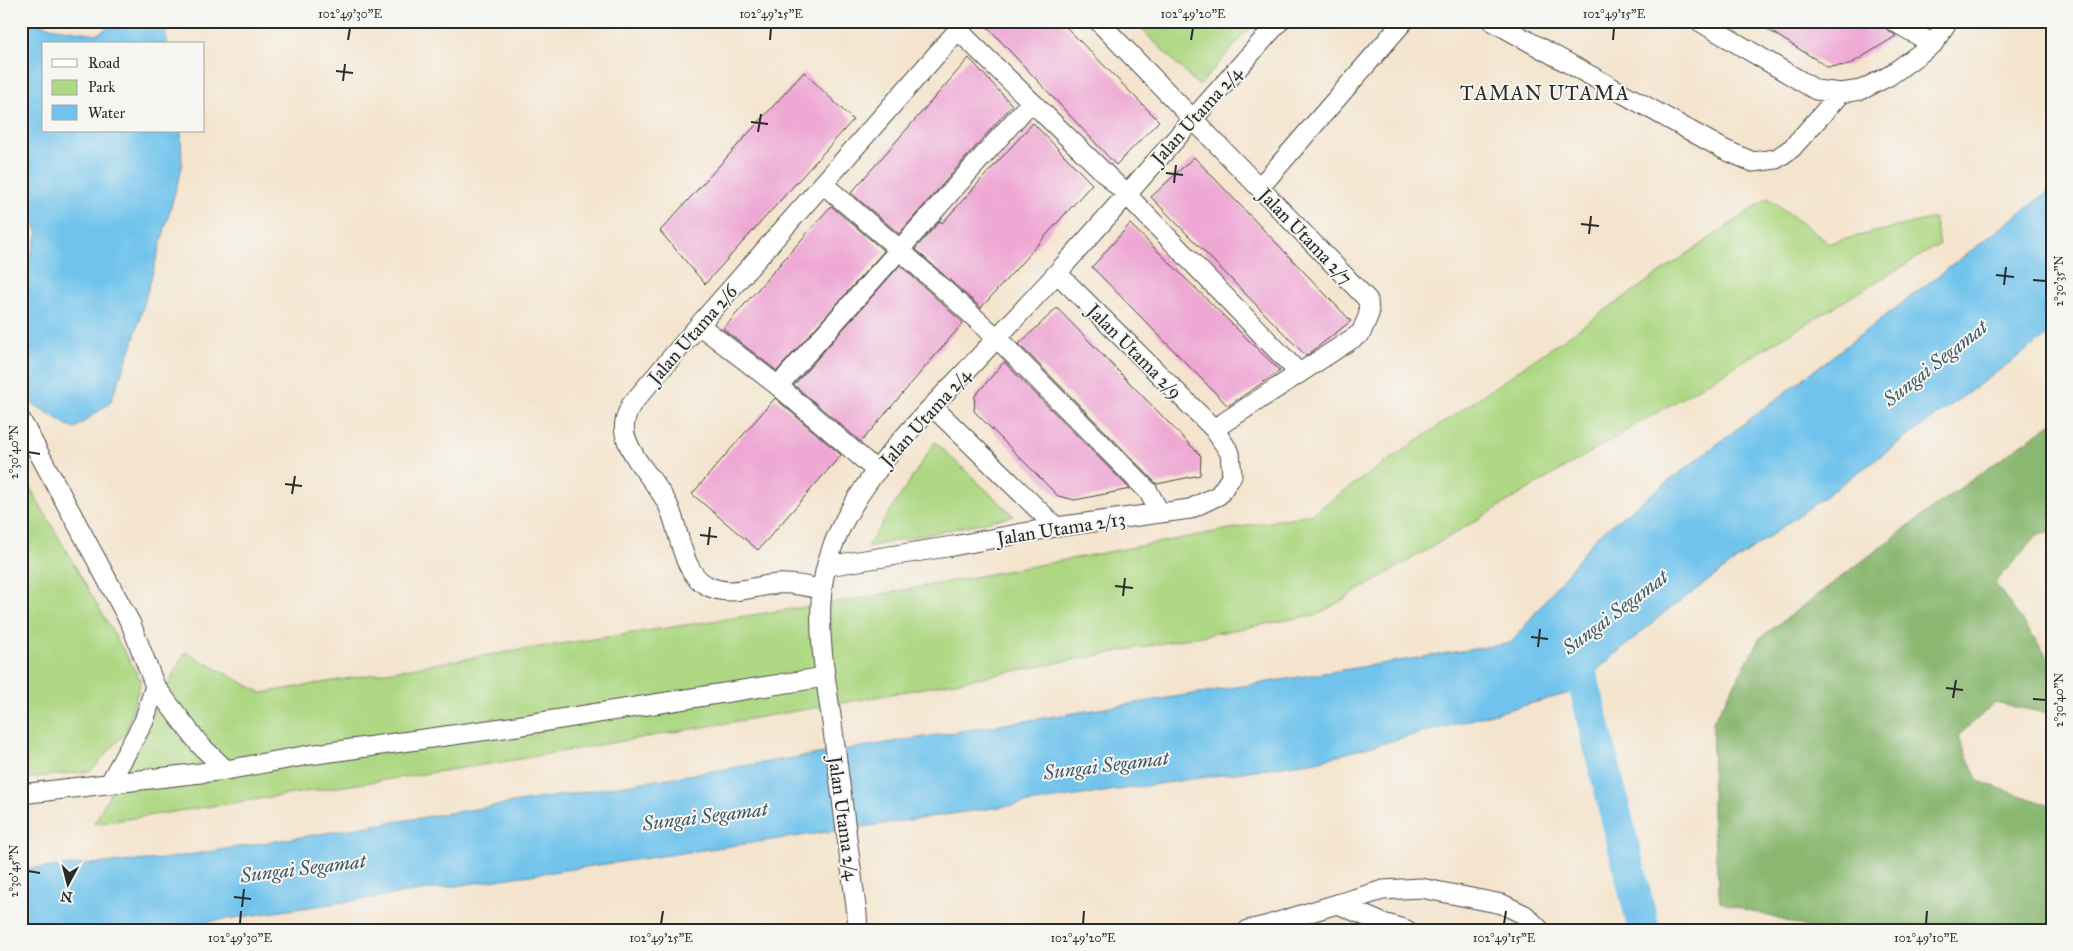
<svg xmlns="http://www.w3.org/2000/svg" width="2073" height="951" viewBox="0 0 2073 951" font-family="'IM FELL Great Primer',serif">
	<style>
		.green { fill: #aed883; stroke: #6c8257 }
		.forest { fill: #8ab871; stroke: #5a724e }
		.water { fill: #70c3ec; stroke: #4e778c }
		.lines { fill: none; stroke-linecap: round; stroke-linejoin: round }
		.river { stroke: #70c3ec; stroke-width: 32 }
		.building { fill: #eea8d4 }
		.minor-casing { stroke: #494743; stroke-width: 21 }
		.minor { stroke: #fff; stroke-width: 19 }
		.ticks { fill: none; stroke: #2b2b2b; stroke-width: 2 }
		.labels { text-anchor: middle; stroke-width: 4; stroke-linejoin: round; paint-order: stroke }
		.street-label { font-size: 19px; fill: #2b2b2b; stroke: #f6f6f2 }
		.neighbourhood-label { font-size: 20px; letter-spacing: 1px; fill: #2b2b2b; stroke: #f6f6f2 }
		.water-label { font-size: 20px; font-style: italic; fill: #405965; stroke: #f6f6f2 }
		.neatline { fill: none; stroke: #2b2b2b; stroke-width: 2 }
		.ticks-label { font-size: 12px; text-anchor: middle; fill: #2b2b2b }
	</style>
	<rect width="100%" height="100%" fill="#f6f6f2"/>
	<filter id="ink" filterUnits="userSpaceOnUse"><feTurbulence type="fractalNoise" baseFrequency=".02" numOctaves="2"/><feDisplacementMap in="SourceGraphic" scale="10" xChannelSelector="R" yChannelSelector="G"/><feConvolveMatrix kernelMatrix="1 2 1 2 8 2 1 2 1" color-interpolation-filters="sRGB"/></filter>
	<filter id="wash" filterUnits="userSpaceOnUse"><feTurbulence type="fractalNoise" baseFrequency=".0096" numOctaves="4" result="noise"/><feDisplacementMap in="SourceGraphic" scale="20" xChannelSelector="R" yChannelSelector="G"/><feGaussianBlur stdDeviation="1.12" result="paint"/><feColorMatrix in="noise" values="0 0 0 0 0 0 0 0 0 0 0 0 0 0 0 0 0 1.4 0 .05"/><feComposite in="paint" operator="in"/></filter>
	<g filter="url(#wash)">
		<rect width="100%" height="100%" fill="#f4e4cd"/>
		<!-- green -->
		<path class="green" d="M1133 21H1256L1199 86Z
			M1768 198 1829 243 1934 218 1940 244 1319 614 859 700 502 762 94 824 185 652 262 693 488 655 851 600 1311 514Z
			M935 442 1014 516 867 547Z
			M21 472 141 681 126 732 91 771 21 779Z"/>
		<!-- forest -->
		<path class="forest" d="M2052 423V531L2037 535 1995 583 2052 663V714L1995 703 1958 736 1978 781 2052 806V930H1817L1720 902 1712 815 1713 722 1760 638 1942 501Z"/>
		<!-- water -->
		<path class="water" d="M21 21H37L49 27 97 34 113 25 134 22 165 30 168 44H44V131H181L182 167 133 343 110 403 74 429 33 404 21 380V283L38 233 21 196Z
			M2052 189V332L1665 612 1570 693 1317 761 151 930H21V869L163 859 1511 643 1598 535Z"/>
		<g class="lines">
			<!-- river -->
			<path class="river" d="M1575 647 1644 930"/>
		</g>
		<g id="blocks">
			<!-- building -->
			<path class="building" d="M982 21H1060L1159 121 1116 165Z
				M1754 21H1882L1884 27 1896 36 1849 65 1828 67Z
				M969 58 1012 105 899 234 851 193Z
				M804 72 853 120 705 284 660 231Z
				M1033 123 1092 184 981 308 915 249 940 221 942 223Z
				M1194 157 1351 321 1306 356 1151 197Z
				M831 206 884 251 777 371 723 329Z
				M1130 224 1280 371 1228 406 1092 267Z
				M900 265 963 323 861 442 794 385Z
				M1057 308 1201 456 1200 475 1157 484 1019 344Z
				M1004 362 1130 489 1075 500 1058 496 974 411 975 396Z
				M775 398 841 455 758 550 692 494Z"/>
		</g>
	</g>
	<g filter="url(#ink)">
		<use href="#blocks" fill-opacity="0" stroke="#494743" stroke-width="1"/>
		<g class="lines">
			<!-- minor casing -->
			<g class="minor-casing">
				<path id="minor" d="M1098 21 1368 300 1369 314 1361 333 1214 429
					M1492 21 1725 150 1753 162 1776 159 1792 148 1841 93
					M1699 21 1816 90 1841 93 1861 90 1889 76 1933 44 1948 21
					M1893 21 1933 44
					M958 30 1126 194 1299 373
					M823 184 899 249 997 338 1148 491 1160 513
					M1260 187 1404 21
					M699 325 778 386 877 471
					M778 386 1031 102
					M932 406 1056 527
					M21 420 131 624 155 686 200 745 226 770
					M827 566 953 546 1056 527 1190 509 1219 495 1232 476 1230 453 1214 429 1057 273
					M822 590C807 586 792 583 777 584 753 586 729 598 706 585 681 572 680 529 668 505 656 481 635 464 626 438 622 425 626 416 631 405L699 325 966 21
					M109 784 144 721 155 686
					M21 794 226 770 309 755 510 727 825 677
					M1338 904 1380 922 1407 930
					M858 930 857 914C849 850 840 787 832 723 826 680 817 634 822 590 830 507 911 428 966 371 996 339 1027 306 1057 273 1132 190 1205 104 1280 21
					M1248 930 1265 926 1383 890 1421 888 1502 904 1525 915 1540 930"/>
			</g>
			<!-- minor -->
			<use href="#minor" class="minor"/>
		</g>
	</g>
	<!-- ticks -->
	<path class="ticks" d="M348 40 350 28M770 40 771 28M1191 40 1193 28M1613 40 1614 28M336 71 353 73M343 81 345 64M751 122 768 124M758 132 761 114M1166 173 1183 175M1174 183 1176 165M1581 224 1599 226M1589 234 1591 216M1996 275 2014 277M2033 280 2046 281M2004 285 2006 267M28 452 40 454M285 484 302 486M292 494 295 476M700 535 717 537M708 545 710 527M1115 586 1133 588M1123 596 1125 578M1531 637 1548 639M1538 647 1540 629M1946 688 1963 690M1953 698 1956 680M2033 699 2046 700M28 871 40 873M234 897 251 899M242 907 244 889M240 924 241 911M661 924 663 911M1083 924 1084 911M1504 924 1506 911M1926 924 1927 911"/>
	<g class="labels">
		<!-- street labels -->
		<g class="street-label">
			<text transform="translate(1196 115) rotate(-48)" y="7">Jalan Utama 2/4</text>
			<text transform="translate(1306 236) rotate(46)" y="7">Jalan Utama 2/7</text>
			<text transform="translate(692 334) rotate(-49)" y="7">Jalan Utama 2/6</text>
			<text transform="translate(1135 351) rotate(45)" y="7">Jalan Utama 2/9</text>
			<text transform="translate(925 417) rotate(-48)" y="7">Jalan Utama 2/4</text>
			<text transform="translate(1061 528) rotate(-9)" y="7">Jalan Utama 2/13</text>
			<text transform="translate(844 818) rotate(82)" y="7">Jalan Utama 2/4</text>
		</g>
		<!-- neighbourhood labels -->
		<g class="neighbourhood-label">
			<text x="1545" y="100">TAMAN UTAMA</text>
		</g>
		<!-- water labels -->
		<g class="water-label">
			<text transform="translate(1935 363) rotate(-38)" y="7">Sungai Segamat</text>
			<text transform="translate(1615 612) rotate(-37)" y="7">Sungai Segamat</text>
			<text transform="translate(1106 765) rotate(-7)" y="7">Sungai Segamat</text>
			<text transform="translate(705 816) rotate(-7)" y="7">Sungai Segamat</text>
			<text transform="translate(303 868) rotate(-7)" y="7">Sungai Segamat</text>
		</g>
	</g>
	<!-- margin -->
	<rect width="2073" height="951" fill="none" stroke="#f6f6f2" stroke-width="55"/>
	<!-- legend -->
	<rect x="42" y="42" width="162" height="90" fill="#f6f6f2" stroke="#a5a5a2"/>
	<rect x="52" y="59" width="25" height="8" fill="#ffffff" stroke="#a5a5a2"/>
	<text x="88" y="68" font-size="15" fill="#2b2b2b">Road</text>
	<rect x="52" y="80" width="25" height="15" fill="#aed883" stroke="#a5a5a2"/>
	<text x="88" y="92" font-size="15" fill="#2b2b2b">Park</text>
	<rect x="52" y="105" width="25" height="15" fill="#70c3ec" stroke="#a5a5a2"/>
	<text x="88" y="118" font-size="15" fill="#2b2b2b">Water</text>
	<!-- north arrow -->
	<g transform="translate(68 884) rotate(187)" stroke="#f6f6f2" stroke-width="4" paint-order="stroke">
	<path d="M0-4L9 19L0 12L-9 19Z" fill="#2b2b2b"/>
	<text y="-8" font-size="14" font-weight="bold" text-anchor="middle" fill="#2b2b2b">N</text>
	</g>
	<rect x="28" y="28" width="2018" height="896" class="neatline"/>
	<g class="ticks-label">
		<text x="350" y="18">102°49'30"E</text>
		<text x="771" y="18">102°49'25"E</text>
		<text x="1193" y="18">102°49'20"E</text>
		<text x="1614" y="18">102°49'15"E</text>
		<text transform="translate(2059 281) rotate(-90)" y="4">2°30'35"N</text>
		<text transform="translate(14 452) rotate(-90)" y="4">2°30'40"N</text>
		<text transform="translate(2059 700) rotate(-90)" y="4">2°30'40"N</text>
		<text transform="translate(14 871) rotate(-90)" y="4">2°30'45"N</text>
		<text x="240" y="942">102°49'30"E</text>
		<text x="661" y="942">102°49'25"E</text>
		<text x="1083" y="942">102°49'20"E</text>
		<text x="1504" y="942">102°49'15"E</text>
		<text x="1926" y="942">102°49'10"E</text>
	</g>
</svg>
